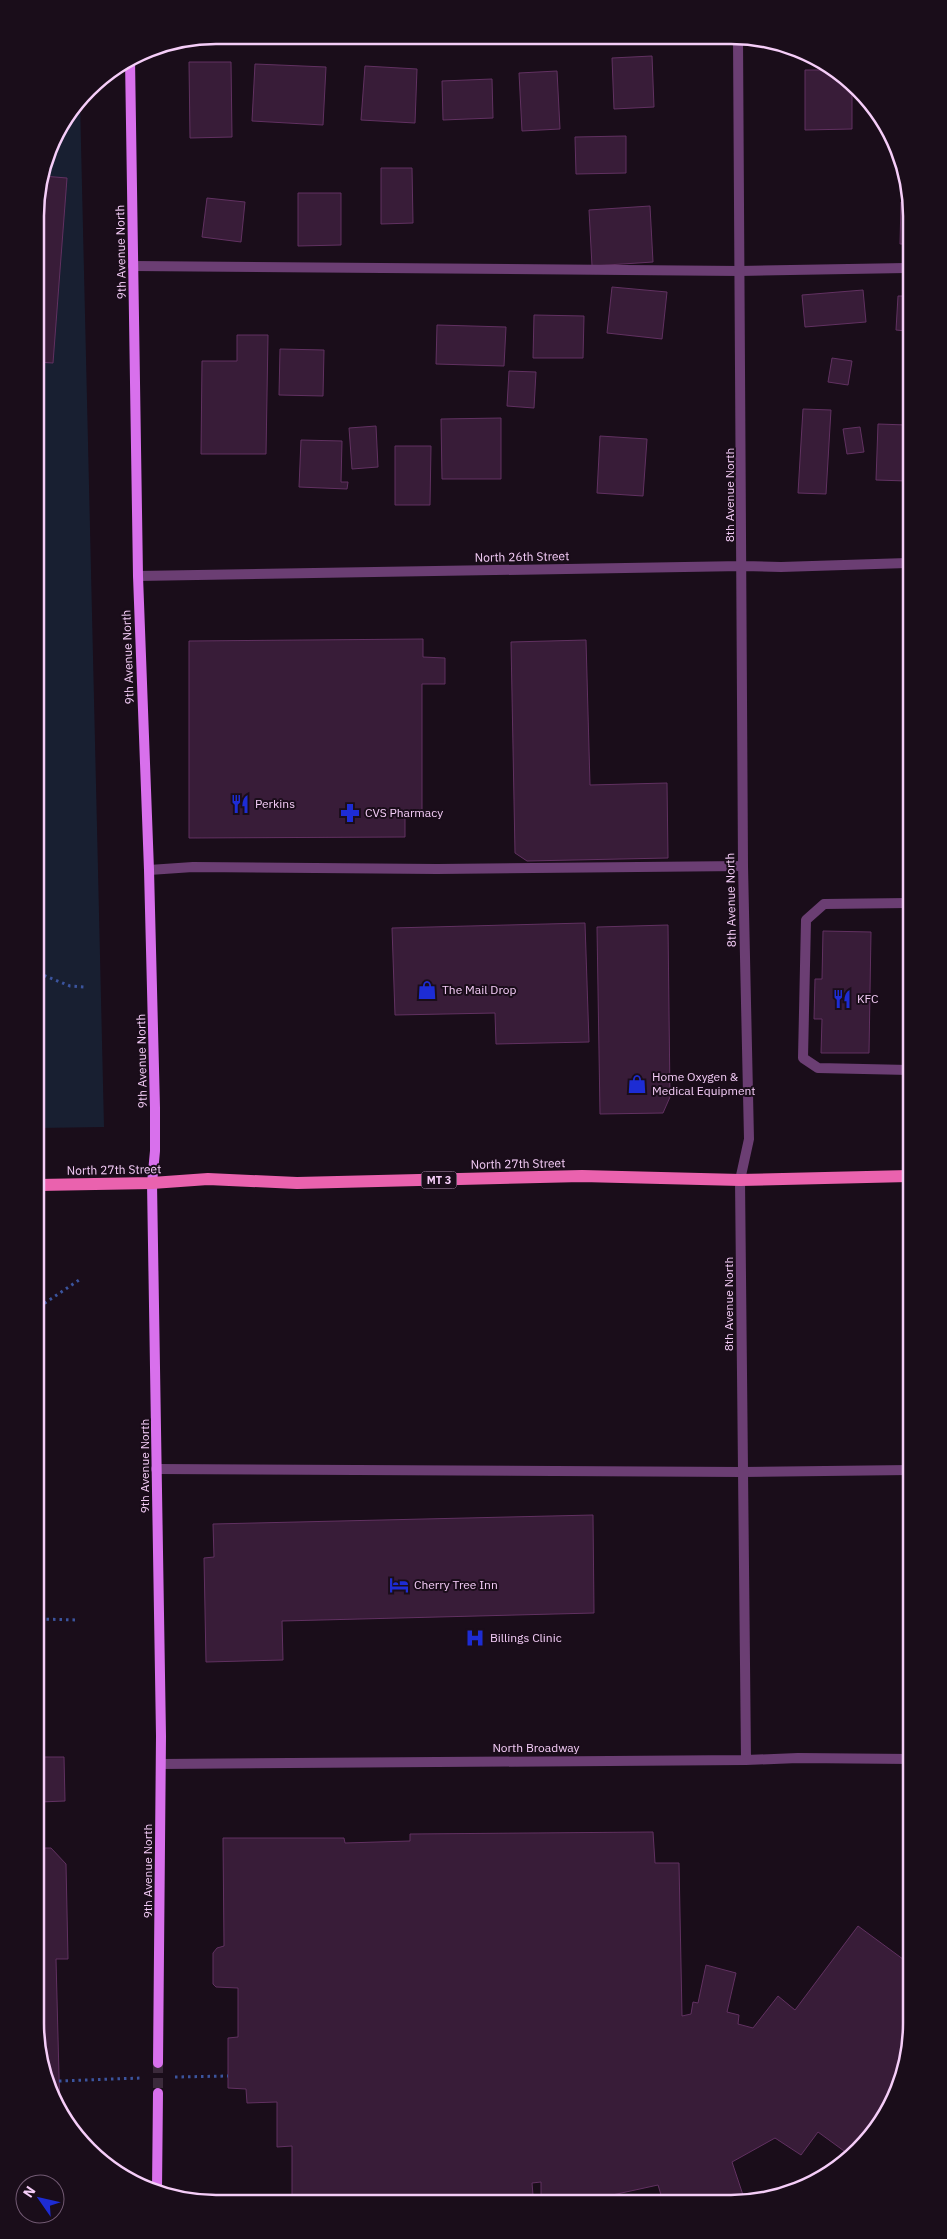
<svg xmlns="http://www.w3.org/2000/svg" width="947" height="2239" viewBox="0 0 947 2239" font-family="'IBM Plex Sans',sans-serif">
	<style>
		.green { fill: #181f31 }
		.building { fill: #381c38; stroke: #613161 }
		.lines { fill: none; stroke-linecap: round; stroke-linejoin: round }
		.secondary-tunnel { stroke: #3b2a3b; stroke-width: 10; stroke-dasharray: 10 5; stroke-linecap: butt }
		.path { stroke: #3b549e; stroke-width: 3; stroke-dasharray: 2.5 4; stroke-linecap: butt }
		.lane { stroke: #6b3e73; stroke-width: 10 }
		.street { stroke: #6b3e73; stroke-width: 10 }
		.secondary { stroke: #d870ec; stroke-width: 10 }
		.primary { stroke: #ea62ae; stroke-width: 12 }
		.labels { text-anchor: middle; stroke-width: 4; stroke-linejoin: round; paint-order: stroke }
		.shield { fill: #1a0d1a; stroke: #b393b5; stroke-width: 1 }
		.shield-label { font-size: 11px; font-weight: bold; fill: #f5cdf8 }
		.street-label { font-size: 12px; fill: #f5cdf8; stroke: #1a0d1a }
		.poi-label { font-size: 12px; fill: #f5cdf8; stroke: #1a0d1a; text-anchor: start }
		.rim { fill: none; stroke: #f5cdf8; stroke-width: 2.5 }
	</style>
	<rect width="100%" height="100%" fill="#1a0d1a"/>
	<!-- green -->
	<path class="green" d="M80 101 104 1127 38 1128 35 204 54 135Z"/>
	<!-- building -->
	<path class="building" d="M652 56 654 107 614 109 612 58Z
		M189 62H231L232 137 190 138Z
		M255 64 326 67 323 125 252 121Z
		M365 66 417 69 415 123 361 120Z
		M805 70H834L852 83V129L805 130Z
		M557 71 560 129 522 131 519 73Z
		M492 79 493 118 443 120 442 81Z
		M626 136V173L576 174 575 137Z
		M381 168H412L413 223 381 224Z
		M43 176 67 178 53 363 36 362 35 204Z
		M298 193H341V245L298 246Z
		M207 198 245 202 241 242 202 237Z
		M901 202H906V244H900Z
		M650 206 653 262 592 266 589 210Z
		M612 287 667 292 662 339 607 333Z
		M863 290 866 322 805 327 802 295Z
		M898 296H906V331L896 330Z
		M534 315 584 316 583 358H533Z
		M437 325 506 327 504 366 436 364Z
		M237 335H268L266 454H201L202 361H237Z
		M280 349 324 350 323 396 279 395Z
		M832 358 852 361 848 385 828 382Z
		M509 371 536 372 534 408 507 406Z
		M803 409 831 410 826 494 798 493Z
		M501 418V479H442L441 419Z
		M878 424 907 425V481L876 480Z
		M376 426 378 467 352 469 349 428Z
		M860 427 864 452 847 454 843 429Z
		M600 436 647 439 643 496 597 493Z
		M301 440 342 441 341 482H348L347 489 299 487Z
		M395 446H431L430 505H395Z
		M423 639V657L445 658V684H422V814L405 815V837L189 838V641Z
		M586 640 590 785 667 783 668 858 527 861 515 853 511 642Z
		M585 923 589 1042 496 1044 495 1013 395 1015 392 928Z
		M668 925 670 1097 663 1113 600 1114 597 927Z
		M823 931 871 932 869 1053H821L822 1019H814L815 979H822Z
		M593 1515 594 1613 282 1621 283 1660 206 1662 204 1558 214 1557 213 1524Z
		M40 1757H64L65 1801 40 1802Z
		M653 1832 655 1863H679L682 2016 691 2014 693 2002 698 2003 706 1965 736 1973 727 2012 739 2015 738 2024 753 2028 778 1996 795 2010 858 1926 911 1965 912 2035 898 2092 867 2142 851 2156 818 2132 801 2155 775 2138 732 2162 744 2198H662L658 2185 594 2199H541V2182L532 2183 533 2195 530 2196V2199L292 2200V2146L277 2147V2102L247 2103 246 2089 228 2088V2038L238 2037V1988L216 1987 213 1984V1953L217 1948 224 1946 223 1838H344L345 1843 410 1841V1834Z
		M40 1848H51L66 1864 68 1959H56L60 2115 41 2070Z"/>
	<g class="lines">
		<!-- secondary-tunnel -->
		<path class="secondary-tunnel" d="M158 2063V2093"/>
		<!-- path -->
		<path class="path" d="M38 973 70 986 84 987
			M39 1307 82 1278
			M40 1619 79 1620
			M175 2077 228 2076
			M59 2081 141 2078"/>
		<!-- lane -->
		<path class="lane" d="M133 266 740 271 906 268
			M149 870 193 867 437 869 743 866
			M908 903 824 904 806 920 803 1058 818 1068 909 1070
			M156 1469 742 1472 910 1470"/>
		<!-- street -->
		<path class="street" d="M738 38 743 866 749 1139 740 1180 746 1760
			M138 576 743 566 781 567 907 563
			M161 1764 746 1760 798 1758 911 1759"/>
		<!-- secondary -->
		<path class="secondary" d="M130 59 138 576 149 870 155 1108V1151L152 1183 161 1736 158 2063
			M157 2189 158 2093"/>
		<!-- primary -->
		<path class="primary" d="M38 1185 152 1183 208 1179 297 1183 582 1176 740 1180 909 1176"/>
	</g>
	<!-- icons -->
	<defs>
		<g id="restaurant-bare" transform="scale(1.5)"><path d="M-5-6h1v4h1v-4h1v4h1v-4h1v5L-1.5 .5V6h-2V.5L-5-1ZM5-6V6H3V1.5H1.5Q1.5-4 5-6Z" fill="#1d2cd4" stroke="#1a0d1a" stroke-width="2.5" paint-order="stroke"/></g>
		<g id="pharmacy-bare" transform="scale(1.5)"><path d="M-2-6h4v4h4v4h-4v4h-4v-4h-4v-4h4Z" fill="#1d2cd4" stroke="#1a0d1a" stroke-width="2.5" paint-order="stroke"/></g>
		<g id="shop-bare" transform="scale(1.5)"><path d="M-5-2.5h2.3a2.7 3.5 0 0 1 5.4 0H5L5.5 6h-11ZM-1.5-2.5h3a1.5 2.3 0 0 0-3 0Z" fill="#1d2cd4" stroke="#1a0d1a" stroke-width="2.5" paint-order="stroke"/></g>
		<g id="hotel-bare" transform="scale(1.5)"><path d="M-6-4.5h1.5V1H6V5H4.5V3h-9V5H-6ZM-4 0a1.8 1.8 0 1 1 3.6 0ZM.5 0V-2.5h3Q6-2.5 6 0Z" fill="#1d2cd4" stroke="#1a0d1a" stroke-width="2.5" paint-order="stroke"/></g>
		<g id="hospital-bare" transform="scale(1.5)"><path d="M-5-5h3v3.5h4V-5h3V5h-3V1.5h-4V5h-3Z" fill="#1d2cd4" stroke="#1a0d1a" stroke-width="2.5" paint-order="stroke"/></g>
	</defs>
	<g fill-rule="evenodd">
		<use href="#restaurant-bare" x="240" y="804"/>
		<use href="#pharmacy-bare" x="350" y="813"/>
		<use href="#shop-bare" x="427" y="990"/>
		<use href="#restaurant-bare" x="842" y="999"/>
		<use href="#shop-bare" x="637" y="1084"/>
		<use href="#hotel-bare" x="399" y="1585"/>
		<use href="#hospital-bare" x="475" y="1638"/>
	</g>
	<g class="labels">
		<!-- shield labels -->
		<rect class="shield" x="421.5" y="1171.5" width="35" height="17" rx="4"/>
		<g class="shield-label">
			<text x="439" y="1184">MT 3</text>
		</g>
		<!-- street labels -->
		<g class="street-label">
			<text transform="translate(121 252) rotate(-91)" y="4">9th Avenue North</text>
			<text transform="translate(730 495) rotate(-90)" y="4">8th Avenue North</text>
			<text transform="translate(522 557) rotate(-1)" y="4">North 26th Street</text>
			<text transform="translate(128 657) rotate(-92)" y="4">9th Avenue North</text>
			<text transform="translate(731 900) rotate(-91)" y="4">8th Avenue North</text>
			<text transform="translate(142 1061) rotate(-91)" y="4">9th Avenue North</text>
			<text transform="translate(518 1164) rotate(-1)" y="4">North 27th Street</text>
			<text transform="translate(114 1170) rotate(-1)" y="4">North 27th Street</text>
			<text transform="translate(729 1304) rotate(-90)" y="4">8th Avenue North</text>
			<text transform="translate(145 1466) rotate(-90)" y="4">9th Avenue North</text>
			<text x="536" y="1752">North Broadway</text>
			<text transform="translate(148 1871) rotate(-90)" y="4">9th Avenue North</text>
		</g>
		<!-- poi labels -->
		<g class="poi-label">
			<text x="255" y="808">Perkins</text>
			<text x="365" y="817">CVS Pharmacy</text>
			<text x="442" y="994">The Mail Drop</text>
			<text x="857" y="1003">KFC</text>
			<text x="652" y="1081">Home Oxygen &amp;<tspan x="652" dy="14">Medical Equipment</tspan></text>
			<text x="414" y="1589">Cherry Tree Inn</text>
			<text x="490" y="1642">Billings Clinic</text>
		</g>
	</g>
	<!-- crop -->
	<path d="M0 0H947V2239H0ZM216 44H731A172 172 0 0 1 903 216V2023A172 172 0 0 1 731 2195H216A172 172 0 0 1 44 2023V216A172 172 0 0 1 216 44Z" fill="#1a0d1a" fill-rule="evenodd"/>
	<path class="rim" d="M216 44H731A172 172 0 0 1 903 216V2023A172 172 0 0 1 731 2195H216A172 172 0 0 1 44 2023V216A172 172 0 0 1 216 44Z"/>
	<!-- north arrow -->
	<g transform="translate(40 2199) rotate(304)"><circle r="24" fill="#1a0d1a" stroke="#725a73"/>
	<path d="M0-4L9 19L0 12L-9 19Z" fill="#1d2cd4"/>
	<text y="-8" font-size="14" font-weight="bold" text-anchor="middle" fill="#f5cdf8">N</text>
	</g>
</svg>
